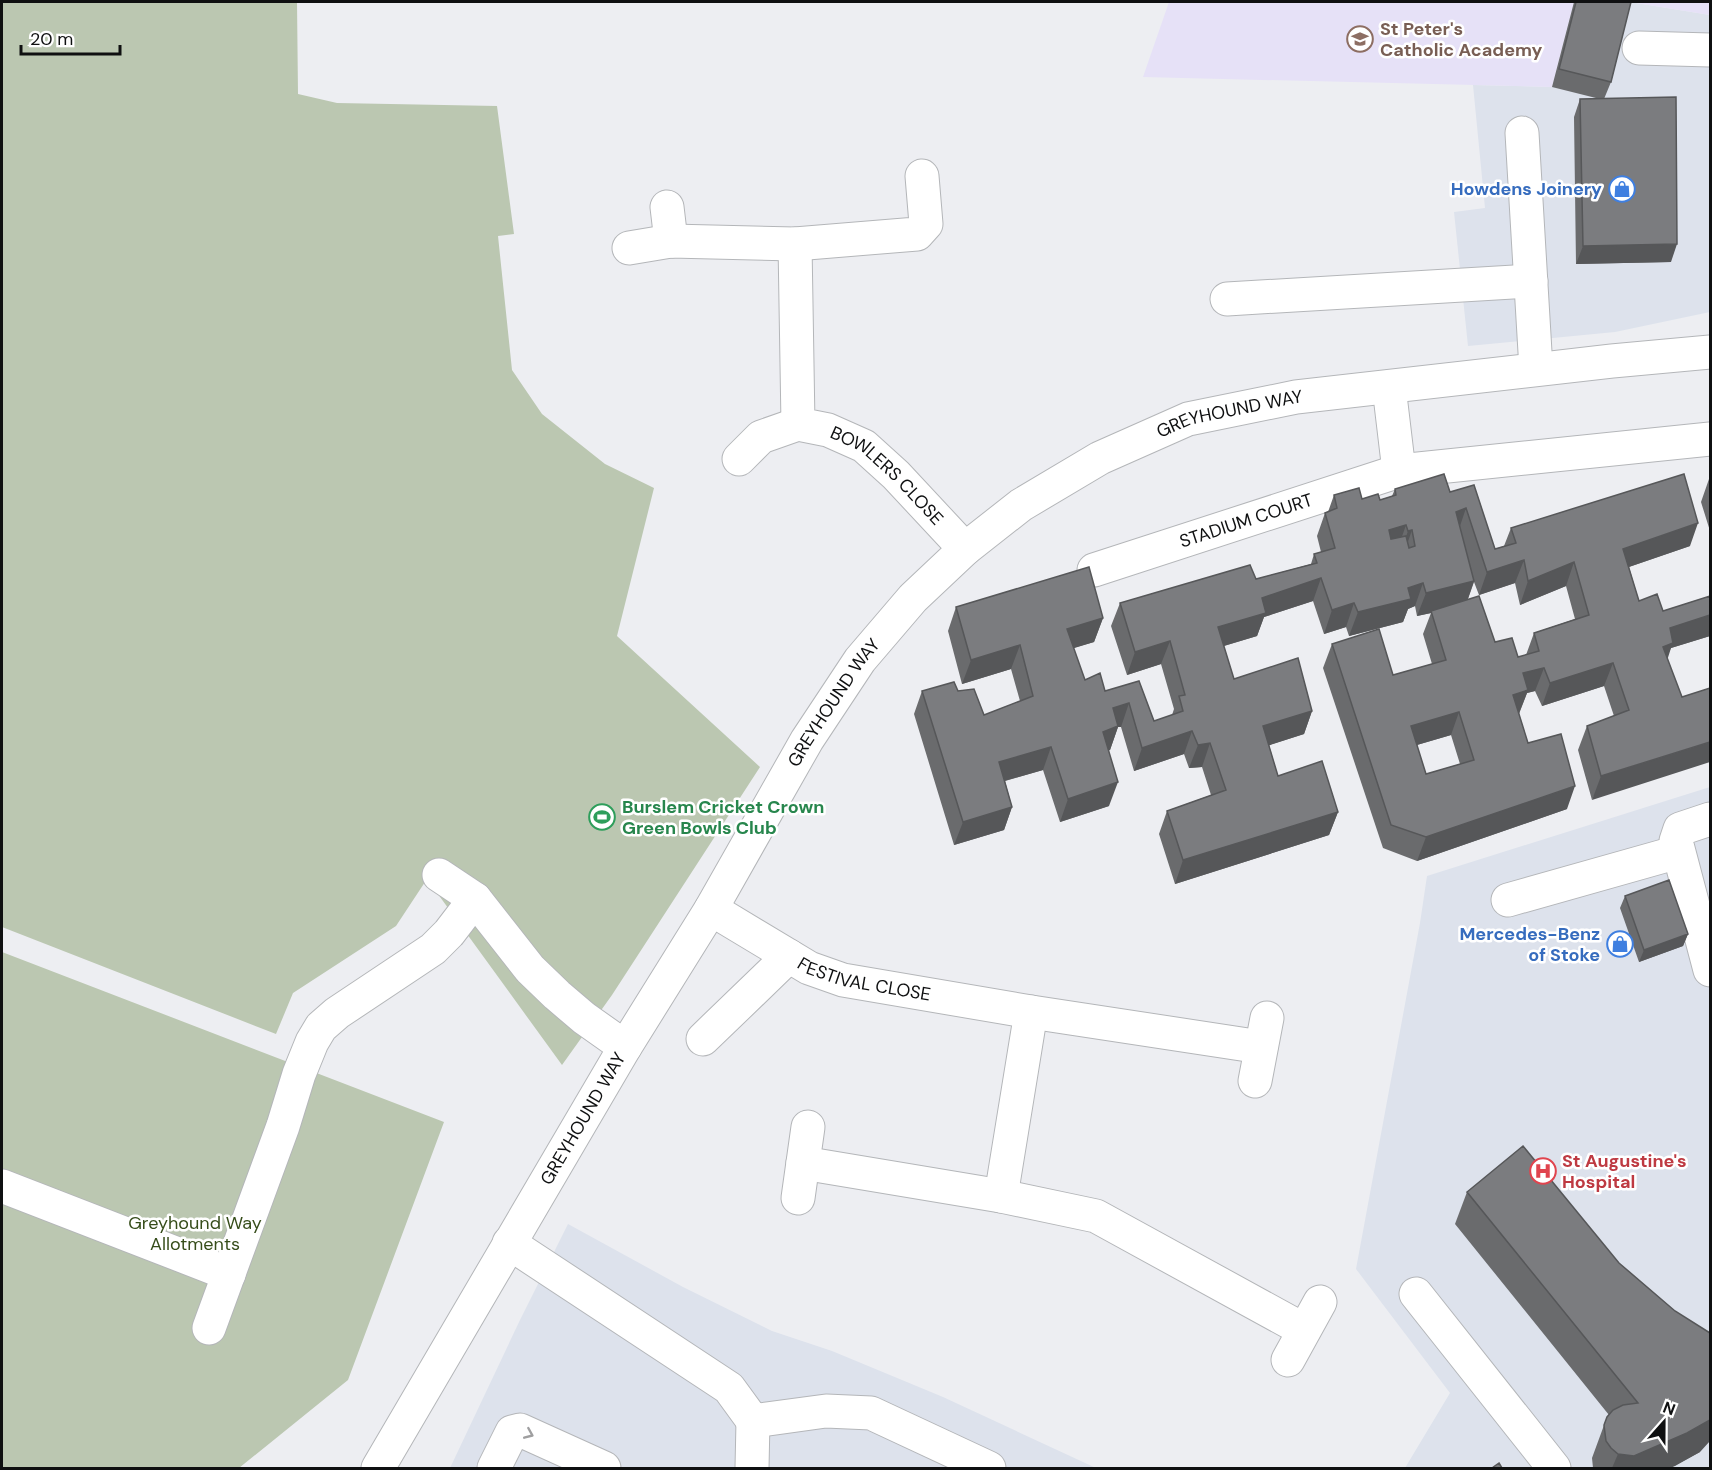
<svg xmlns="http://www.w3.org/2000/svg" width="1712" height="1470" viewBox="0 0 1712 1470" font-family="'DM Sans',sans-serif">
	<style>
		.built { fill: #dde2ec }
		.education { fill: #e6e1f7 }
		.green { fill: #bbc7b1 }
		.lines { fill: none; stroke-linecap: round; stroke-linejoin: round }
		.minor-casing { stroke: #b4b6b9; stroke-width: 35 }
		.minor { stroke: #fff; stroke-width: 33 }
		.wall { fill: #6a6b6d; fill-rule: evenodd }
		.shaded-wall { fill: #565759 }
		.building { fill: #7b7c7f; stroke: #565759; stroke-width: 1.5; fill-rule: evenodd }
		.oneway { stroke: #9f9fa0 }
		.labels { text-anchor: middle; stroke-width: 5; stroke-linejoin: round; paint-order: stroke }
		.education-label { font-size: 18px; font-weight: bold; fill: #785e54; stroke: #fff; text-anchor: start }
		.shop-label { font-size: 18px; font-weight: bold; fill: #366cbe; stroke: #fff; text-anchor: end }
		.street-label { font-size: 18px; fill: #0f1011; stroke: #fff }
		.leisure-label { font-size: 18px; font-weight: bold; fill: #27864d; stroke: #fff; text-anchor: start }
		.health-label { font-size: 18px; font-weight: bold; fill: #be3a42; stroke: #fff; text-anchor: start }
		.park-label { font-size: 18px; fill: #364d1a; stroke: #fff }
	</style>
	<rect width="100%" height="100%" fill="#edeef2"/>
	<!-- built -->
	<path class="built" d="M1574 2H1630L1710 15V312L1615 332 1468 346 1454 212 1485 208 1473 85 1552 87Z
		M1710 787V1468H1405L1450 1393 1356 1269 1420 923 1427 876Z
		M568 1224 683 1287 772 1331 832 1351 943 1397 1096 1468H450L520 1320Z"/>
	<!-- education -->
	<path class="education" d="M1169 2H1574L1552 87 1143 77Z
		M1630 2H1710V15Z"/>
	<!-- green -->
	<path class="green" d="M2 2H297L298 94 337 103 497 106 514 234 498 236 512 370 542 414 605 464 654 488 617 636 760 767 612 995 562 1065 427 879 396 926 293 993 276 1034 2 927Z
		M2 952 444 1122 348 1380 239 1468H2Z"/>
	<g class="lines">
		<!-- minor casing -->
		<g class="minor-casing">
			<g id="minor">
				<path d="M1639 48 1710 50"/>
				<path d="M1522 133 1536 369"/>
				<path d="M667 207 671 241"/>
				<path id="s1" d="M795 244 798 424 828 430 864 446 896 475 965 549"/>
				<path d="M629 248 671 241 795 244 917 234 926 224 922 176"/>
				<path d="M1227 299 1531 281"/>
				<path d="M1389 387 1399 471"/>
				<path d="M739 459 761 437 798 424"/>
				<path id="s2" d="M1094 570 1399 471 1710 439"/>
				<path d="M1710 819 1680 829 1676 841 1710 970"/>
				<path d="M439 875 475 899 530 969 557 995 584 1018 625 1047"/>
				<path d="M1508 900 1678 852"/>
				<path id="s3" d="M711 909 809 968 843 980 1031 1012 1261 1047"/>
				<path d="M703 1039 789 956"/>
				<path d="M1255 1081 1267 1018"/>
				<path d="M803 1163 1001 1196 1096 1216 1304 1330"/>
				<path d="M2 1186 229 1274"/>
				<path d="M1001 1196 1031 1012"/>
				<path d="M798 1198 808 1127"/>
				<path d="M509 1243 729 1388 753 1421 826 1411 871 1413 989 1468"/>
				<path d="M1416 1294 1554 1468"/>
				<path d="M209 1328 283 1126 299 1074 312 1042 321 1027 337 1013 433 949 449 933 475 899"/>
				<path d="M1288 1360 1320 1302"/>
				<path id="s4" d="M378 1468 625 1047 711 909 807 740 860 660 913 598 965 549 1021 505 1100 458 1188 419 1296 397 1612 361 1710 352"/>
				<path d="M494 1468 512 1432 520 1430 604 1468"/>
				<path d="M752 1468 753 1421"/>
			</g>
		</g>
		<!-- minor -->
		<use href="#minor" class="minor"/>
	</g>
	<!-- wall -->
	<path class="wall" d="M1574 2H1631L1611 82 1604 99 1671 262 1576 264 1574 117 1580 99H1600L1552 87Z
		M1710 478V531L1701 502 1709 479Z
		M1474 485 1495 549 1504 546 1511 528 1690 546 1629 567 1639 601 1663 611 1710 596V636L1671 648 1592 800 1578 750 1587 726 1614 716 1604 686 1542 706 1535 691 1527 693 1519 714 1528 743 1567 809 1417 861 1383 848 1323 668 1332 644 1393 675 1432 664 1423 634 1431 613 1417 616 1415 606 1408 609 1403 622 1349 636 1346 627 1324 634 1313 601 1264 617 1257 636 1224 646 1234 679 1312 711 1304 734 1269 745 1278 776 1338 812 1329 835 1175 884 1159 834 1167 811 1211 795 1202 767 1189 768 1184 754 1134 771 1121 727H1118L1110 750H1108L1109 806 1060 822 1043 770 1005 781 1012 807 1004 830 954 845 914 714 922 691H958L984 715 1020 701 1011 669 962 684 948 631 956 607 1103 618 1094 642 1073 648 1085 680 1105 691 1139 681 1154 721 1172 715 1174 709 1161 664 1127 675 1111 626 1120 603 1256 579 1311 564 1314 554 1321 552 1317 536 1325 513 1328 512 1334 495 1362 499 1380 500 1392 496 1395 489 1450 492ZM1474 582 1479 595 1515 583 1520 605 1566 586 1575 619 1534 633 1526 655 1518 657 1495 642 1468 599ZM1451 735 1460 764 1426 774 1417 745Z
		M1625 896 1688 934 1683 946 1639 962 1620 908Z
		M1467 1192 1700 1452 1670 1468H1593L1592 1458 1607 1417 1609 1415 1455 1224Z"/>
	<!-- shaded-wall -->
	<path class="shaded-wall" d="M1677 244 1671 262 1576 264 1583 246Z
		M1466 508 1458 532 1456 512Z
		M1698 523 1690 546 1614 572 1623 549Z
		M1406 525 1398 548 1381 553 1389 530Z
		M1412 530 1404 553 1400 554 1408 531Z
		M1524 560 1515 583 1479 595 1487 572Z
		M1574 562 1566 586 1520 605 1528 581Z
		M1321 578 1313 601 1264 617 1257 636 1210 650 1218 627 1262 598Z
		M1474 581 1466 604 1431 611V613L1417 616 1426 593Z
		M1423 583 1415 606 1408 609 1403 622 1349 636 1358 612 1408 588Z
		M1354 603 1346 627 1324 634 1332 610Z
		M1710 615V636L1671 648 1665 667 1655 671 1670 628Z
		M1103 618 1094 642 1058 653 1067 629Z
		M1170 641 1161 664 1127 675 1135 652Z
		M1020 645 1011 669 962 684 971 660Z
		M1613 663 1604 686 1542 706 1550 683Z
		M1544 668 1535 691 1527 693 1519 713 1504 718 1513 695 1523 673Z
		M1129 703 1121 727H1118L1110 750 1094 755 1113 708Z
		M1312 711 1304 734 1255 750 1263 726Z
		M1459 712 1451 735 1403 749 1411 726Z
		M1192 731 1184 754 1134 771 1142 748Z
		M1710 742V762L1592 800 1601 776Z
		M1210 743 1202 767 1189 768 1198 745Z
		M1051 747 1043 770 990 785 999 762Z
		M1118 782 1109 806 1060 822 1068 799Z
		M1575 786 1567 809 1417 861 1426 837Z
		M1012 807 1004 830 954 845 963 822Z
		M1338 812 1329 835 1175 884 1183 860Z
		M1688 934 1683 946 1639 962 1644 950Z
		M1710 1420V1441L1700 1452 1675 1466 1670 1468H1612L1618 1454Z"/>
	<!-- building -->
	<path class="building" d="M1576 2H1631L1611 82 1559 69Z
		M1676 97 1677 244 1583 246 1580 99Z
		M1444 474 1450 492 1474 485 1495 549 1516 543 1511 528 1684 474 1698 523 1623 549 1639 601 1657 594 1663 611 1710 596V615L1670 628 1673 643 1663 647 1682 697 1710 688V742L1601 776 1587 726 1629 710 1613 663 1550 683 1544 668 1523 673 1528 690 1513 695 1528 743 1561 734 1575 786 1426 837 1391 825 1332 644 1379 629 1393 675 1446 660 1431 611 1479 596 1495 642 1512 638 1518 657 1539 651 1534 633 1589 615 1574 562 1528 581 1524 560 1487 572 1466 508 1456 512 1474 581 1426 593 1423 583 1408 588 1411 599 1358 612 1354 603 1332 610 1321 578 1262 598 1266 613 1218 627 1234 679 1298 658 1312 711 1263 726 1278 776 1322 761 1338 812 1183 860 1167 811 1226 790 1210 743 1198 745 1192 731 1142 748 1129 703 1113 708 1118 726 1103 732 1118 782 1068 799 1051 747 999 762 1012 807 963 822 922 691 954 682 958 691 974 689 984 715 1033 696 1020 645 971 660 956 607 1089 567 1103 618 1067 629 1085 680 1100 673 1105 691 1139 681 1154 721 1183 711 1179 696 1185 695 1170 641 1135 652 1120 603 1250 565 1256 579 1317 563 1314 554 1335 548 1325 513 1337 508 1334 495 1359 488 1362 499 1378 494 1380 500 1396 495 1395 489ZM1406 525 1408 531 1412 530 1415 546 1409 548 1406 536 1391 539 1389 530ZM1459 712 1474 760 1426 774 1411 726Z
		M1669 880 1688 934 1644 950 1625 896Z
		M1523 1146 1619 1263 1675 1311 1710 1333V1420L1687 1433 1634 1456 1618 1454 1611 1448 1606 1441 1604 1425 1607 1417 1613 1410 1623 1405 1638 1403 1467 1192Z
		M1499 1463 1502 1468H1492Z"/>
	<!-- one-way arrows -->
	<defs><path id="oneway-chevron" d="M-2-3.5L2.5 0L-2 3.5" fill="none" stroke-width="1.6" stroke-linecap="round" stroke-linejoin="round" transform="scale(1.5)"/></defs>
	<use class="oneway" href="#oneway-chevron" transform="translate(529 1434) rotate(23)"/>
	<!-- icons -->
	<defs>
		<g id="school-ring" transform="scale(1.35)"><circle r="9.5" fill="#fff" stroke="#8d6e63" stroke-width="1.5"/><path d="M0-5L7-2L0 1L-7-2ZM-4 1L0 2.5L4 1V4Q0 6-4 4Z" fill="#8d6e63"/></g>
		<g id="shop-ring" transform="scale(1.35)"><circle r="9.5" fill="#fff" stroke="#3f7fe0" stroke-width="1.5"/><path d="M-5-2.5h2.3a2.7 3.5 0 0 1 5.4 0H5L5.5 6h-11ZM-1.5-2.5h3a1.5 2.3 0 0 0-3 0Z" fill="#3f7fe0"/></g>
		<g id="stadium-ring" transform="scale(1.35)"><circle r="9.5" fill="#fff" stroke="#2e9e5b" stroke-width="1.5"/><path d="M0-5a6.5 5 0 1 0 0 10a6.5 5 0 1 0 0-10ZM-3.5-1.8h7v3.6h-7Z" fill="#2e9e5b"/></g>
		<g id="hospital-ring" transform="scale(1.35)"><circle r="9.5" fill="#fff" stroke="#e0444e" stroke-width="1.5"/><path d="M-5-5h3v3.5h4V-5h3V5h-3V1.5h-4V5h-3Z" fill="#e0444e"/></g>
	</defs>
	<g fill-rule="evenodd">
		<use href="#school-ring" x="1360" y="39"/>
		<use href="#shop-ring" x="1622" y="189"/>
		<use href="#stadium-ring" x="602" y="817"/>
		<use href="#shop-ring" x="1620" y="944"/>
		<use href="#hospital-ring" x="1543" y="1171"/>
	</g>
	<g class="labels">
		<!-- education labels -->
		<g class="education-label">
			<text x="1380" y="35">St Peter's<tspan x="1380" dy="21">Catholic Academy</tspan></text>
		</g>
		<!-- shop labels -->
		<g class="shop-label">
			<text x="1602" y="195">Howdens Joinery</text>
			<text x="1600" y="940">Mercedes-Benz<tspan x="1600" dy="21">of Stoke</tspan></text>
		</g>
		<!-- street labels -->
		<g class="street-label">
			<text dy="6" stroke="none"><textPath href="#s4" startOffset="1395">GREYHOUND WAY</textPath></text>
			<text dy="6" stroke="none"><textPath href="#s1" startOffset="286">BOWLERS CLOSE</textPath></text>
			<text dy="6" stroke="none"><textPath href="#s2" startOffset="160">STADIUM COURT</textPath></text>
			<text dy="6" stroke="none"><textPath href="#s4" startOffset="891">GREYHOUND WAY</textPath></text>
			<text dy="6" stroke="none"><textPath href="#s3" startOffset="171">FESTIVAL CLOSE</textPath></text>
			<text dy="6" stroke="none"><textPath href="#s4" startOffset="405">GREYHOUND WAY</textPath></text>
		</g>
		<!-- leisure labels -->
		<g class="leisure-label">
			<text x="622" y="813">Burslem Cricket Crown<tspan x="622" dy="21">Green Bowls Club</tspan></text>
		</g>
		<!-- health labels -->
		<g class="health-label">
			<text x="1562" y="1167">St Augustine's<tspan x="1562" dy="21">Hospital</tspan></text>
		</g>
		<!-- park labels -->
		<g class="park-label">
			<text x="195" y="1229">Greyhound Way<tspan x="195" dy="21">Allotments</tspan></text>
		</g>
	</g>
	<!-- border -->
	<rect width="1712" height="1470" fill="none" stroke="#0f1011" stroke-width="6"/>
	<!-- north arrow -->
	<g transform="translate(1664 1422) rotate(21)" stroke="#ffffff" stroke-width="4.5" paint-order="stroke">
	<path d="M0-4.5L10 22L0 15L-10 22Z" fill="#0f1011"/>
	<text y="-9" font-size="16" font-weight="bold" text-anchor="middle" fill="#0f1011">N</text>
	</g>
	<!-- scale -->
	<path d="M21 45v9h99v-9" fill="none" stroke="#0f1011" stroke-width="3"/>
	<text x="30" y="45" font-size="18" fill="#0f1011" stroke="#ffffff" stroke-width="4.5" paint-order="stroke">20 m</text>
</svg>
